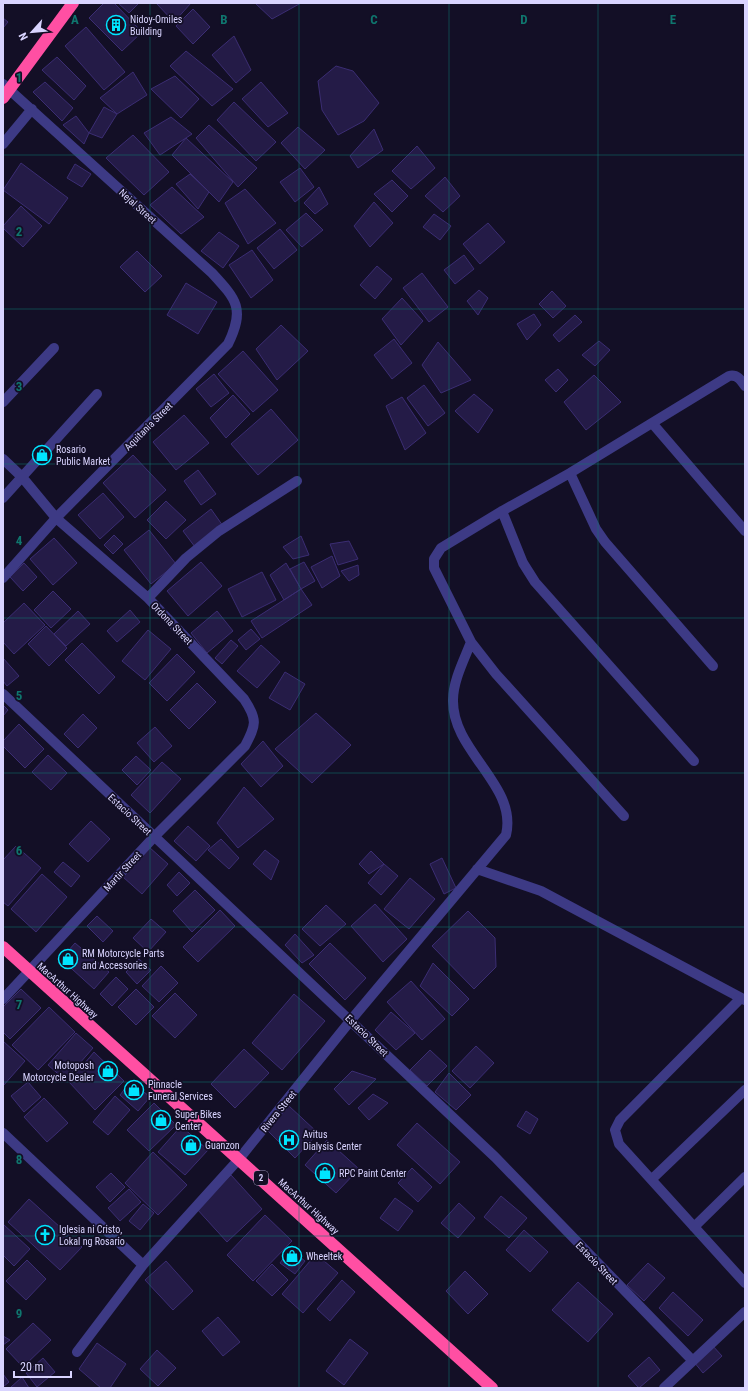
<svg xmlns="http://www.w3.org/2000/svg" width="748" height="1391" viewBox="0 0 748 1391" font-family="'Roboto Condensed',sans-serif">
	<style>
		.building { fill: #241b47; stroke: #3b2d73 }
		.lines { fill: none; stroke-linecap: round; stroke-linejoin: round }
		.minor { stroke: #3d3a85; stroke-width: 10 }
		.highway { stroke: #ff4fa3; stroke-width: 12 }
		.grid { fill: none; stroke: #0f766e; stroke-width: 1; stroke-opacity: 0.55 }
		.labels { text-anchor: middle; stroke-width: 3.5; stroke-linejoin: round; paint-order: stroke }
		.shield { fill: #130f26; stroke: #9e99be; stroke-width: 1 }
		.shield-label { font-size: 9px; font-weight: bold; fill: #d9d4ff }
		.poi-label { font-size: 10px; fill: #d9d4ff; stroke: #130f26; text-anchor: start }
		.street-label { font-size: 10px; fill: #d9d4ff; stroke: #130f26 }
		.grid-label { font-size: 13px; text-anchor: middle; font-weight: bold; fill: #0f766e; stroke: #130f26; stroke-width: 3.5; stroke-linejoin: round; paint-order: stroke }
	</style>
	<rect width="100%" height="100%" fill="#130f26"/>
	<!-- building -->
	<path class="building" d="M104 3H114L142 32 122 51 89 18Z
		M118 3H139L129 13Z
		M156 3H191L174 22Z
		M255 3H301L272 19Z
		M193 9 210 27 193 44 176 26Z
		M3 18 8 22 3 28Z
		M86 27 125 72 104 90 65 46Z
		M234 36 251 70 236 83 212 55Z
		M186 51 233 89 212 106 170 66Z
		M57 57 86 86 74 100 42 70Z
		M336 66 353 71 379 103 364 121 338 135 322 110 318 81Z
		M133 72 147 95 117 114 100 98Z
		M175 76 199 99 181 118 151 89Z
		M45 82 73 108 62 121 33 92Z
		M261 82 288 113 268 127 242 99Z
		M234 102 276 142 256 161 217 120Z
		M104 107 117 114 102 138 89 133Z
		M76 116 89 133 84 144 63 125Z
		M171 117 192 134 160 155 144 133Z
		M209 125 257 168 238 187 196 138Z
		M298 127 325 150 305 169 281 143Z
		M374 129 383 150 358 168 350 156Z
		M133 135 169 172 144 195 106 158Z
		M186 138 233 182 219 202 172 155Z
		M417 146 435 168 411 189 392 171Z
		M21 163 68 198 49 224 3 190Z
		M75 164 91 174 82 187 67 178Z
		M300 168 314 187 295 202 280 182Z
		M190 174 209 192 198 209 176 184Z
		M445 177 460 196 443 212 425 196Z
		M392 180 408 196 392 212 374 194Z
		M172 187 204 217 181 234 150 205Z
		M319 187 328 204 315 214 304 203Z
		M245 189 276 223 248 244 225 203Z
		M374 202 393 223 370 247 354 226Z
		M21 206 42 226 23 247 3 228V226Z
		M306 213 323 230 302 247 286 230Z
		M434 214 451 226 440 240 423 227Z
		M488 223 505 242 480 264 463 244Z
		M280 229 297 250 274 269 257 248Z
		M219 232 239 246 223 268 201 251Z
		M252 250 273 280 251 298 229 265Z
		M137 251 162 276 145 292 120 267Z
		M464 255 474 269 455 284 444 270Z
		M377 266 392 279 375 299 360 285Z
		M422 273 448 307 429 322 403 288Z
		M186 283 217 302 198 334 167 315Z
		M479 290 488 298 478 315 467 301Z
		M552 291 566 306 553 318 539 304Z
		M402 298 423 321 401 345 382 319Z
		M534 314 541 325 527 340 517 324Z
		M575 315 582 322 559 342 553 335Z
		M281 325 308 351 277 380 256 349Z
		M394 339 412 363 392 379 374 355Z
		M599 341 610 350 595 366 582 355Z
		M438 342 471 380 441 393 422 365Z
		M243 351 278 390 253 412 218 374Z
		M558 369 568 380 556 392 545 380Z
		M214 374 229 393 211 407 196 389Z
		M594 375 621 402 586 430 564 402Z
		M424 385 445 413 428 426 407 398Z
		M474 394 493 410 478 433 455 411Z
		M233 395 250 414 226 438 210 418Z
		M402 397 426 433 405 450 386 406Z
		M271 409 298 440 258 475 231 444Z
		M184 415 209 443 176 470 153 442Z
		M133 455 166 490 135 518 103 483Z
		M198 470 216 494 201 505 184 481Z
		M103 493 124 517 100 539 78 515Z
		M166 501 186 520 166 539 147 520Z
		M211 509 223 526 195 547 183 531Z
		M149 530 176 564 151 584 124 550Z
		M114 535 123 544 113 554 104 545Z
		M301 536 309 555 293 559 283 547Z
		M54 538 77 563 53 585 30 559Z
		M349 541 358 559 338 565 330 544Z
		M332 556 340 576 322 588 311 567Z
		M201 562 222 586 188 616 167 591Z
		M304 562 315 581 301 589 290 569Z
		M24 563 37 577 23 591 10 577Z
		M286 563 301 589 284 600 270 575Z
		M358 565 359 575 349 581 341 571Z
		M262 572 276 600 242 617 228 589Z
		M301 589 312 605 262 638 251 621Z
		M53 591 71 609 51 628 34 610Z
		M24 603 45 625 14 654 3 642V623Z
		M130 610 140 622 117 642 107 631Z
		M78 611 90 624 66 646 54 634Z
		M217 611 233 631 207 653 191 633Z
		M46 626 67 648 49 666 28 644Z
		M251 629 260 639 246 650 238 640Z
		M148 630 171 649 145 680 122 661Z
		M231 640 238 646 222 664 215 658Z
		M82 643 115 677 99 694 65 660Z
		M261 645 280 662 257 688 237 671Z
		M177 654 195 672 167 701 149 683Z
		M3 658 19 676 7 686 3 681Z
		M285 672 305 684 290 710 269 698Z
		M197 683 216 702 189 729 170 710Z
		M3 705 8 710 3 716Z
		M316 713 351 745 312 783 275 749Z
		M83 714 97 728 78 748 64 734Z
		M19 724 44 749 25 768 3 746V741Z
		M155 727 172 746 154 762 137 743Z
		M263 741 283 766 261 787 241 764Z
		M48 755 67 773 51 790 32 772Z
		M136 756 151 770 137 785 122 770Z
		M162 762 181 779 150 813 131 795Z
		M244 787 274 819 238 848 217 823Z
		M91 821 110 839 88 862 69 844Z
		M188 826 210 846 196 861 174 841Z
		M221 839 239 858 229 869 208 850Z
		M16 846 41 868 8 906 3 902V860Z
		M149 847 168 864 142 894 123 877Z
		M265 850 279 861 271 880 253 864Z
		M371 851 384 864 369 874 359 864Z
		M442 858 456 888 444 894 430 864Z
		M63 862 80 876 71 887 54 872Z
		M384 864 398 876 381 895 368 883Z
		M179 872 190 883 177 896 167 885Z
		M42 874 67 897 36 932 11 909Z
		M410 878 435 899 409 929 384 909Z
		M195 890 215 910 192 932 173 911Z
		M375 904 407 939 383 962 351 926Z
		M326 905 346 924 320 946 302 929Z
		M220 910 235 926 198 962 183 947Z
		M468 911 495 938 496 967 474 989 432 946Z
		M97 916 113 931 103 942 87 926Z
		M151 919 166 932 148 952 133 938Z
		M295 934 314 955 302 963 285 945Z
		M75 943 109 972 94 989 61 959Z
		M330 943 366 978 345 1000 309 964Z
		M139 959 151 970 137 984 126 972Z
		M433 963 469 999 452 1016 420 986Z
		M161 966 178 983 159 1002 142 986Z
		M116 977 128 989 112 1006 100 994Z
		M411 981 445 1019 422 1040 387 1002Z
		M21 989 41 1008 10 1039 3 1032V1007Z
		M136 989 154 1007 136 1025 118 1007Z
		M175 993 197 1015 175 1038 152 1016Z
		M294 994 325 1021 282 1070 252 1043Z
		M49 1007 75 1032 38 1070 12 1045Z
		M391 1012 415 1033 396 1050 375 1030Z
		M76 1033 93 1048 65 1080 48 1065Z
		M3 1041 25 1061 3 1086Z
		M476 1046 494 1063 470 1088 452 1071Z
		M244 1049 269 1073 235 1108 211 1084Z
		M430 1050 447 1066 427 1086 410 1070Z
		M94 1052 124 1081 95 1110 69 1082Z
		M352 1071 376 1079 349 1105 334 1089Z
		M449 1073 471 1095 456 1110 435 1092Z
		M131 1081 150 1097 138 1111 120 1095Z
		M28 1082 41 1097 24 1112 11 1096Z
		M373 1094 388 1103 369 1120 358 1108Z
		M115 1096 130 1110 108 1135 93 1122Z
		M44 1098 68 1123 47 1142 24 1117Z
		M154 1103 176 1125 149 1151 127 1130Z
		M289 1106 318 1133 295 1158 267 1130Z
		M526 1111 538 1119 530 1134 517 1126Z
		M417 1123 460 1162 440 1184 397 1145Z
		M181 1126 208 1150 185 1175 158 1152Z
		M327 1140 359 1169 336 1193 305 1165Z
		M153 1152 187 1185 158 1215 125 1183Z
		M412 1168 432 1187 418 1202 398 1183Z
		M111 1173 125 1187 110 1202 96 1187Z
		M231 1175 262 1209 227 1242 196 1208Z
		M129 1189 141 1202 120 1221 108 1208Z
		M501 1196 527 1218 509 1238 484 1217Z
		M395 1198 413 1211 398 1231 380 1218Z
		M29 1199 82 1247 60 1270 8 1222Z
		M459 1203 475 1218 458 1238 441 1223Z
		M143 1204 154 1213 140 1230 129 1221Z
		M265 1215 292 1241 253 1281 227 1255Z
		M3 1224 30 1249 14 1266 3 1255Z
		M524 1230 548 1252 530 1272 506 1250Z
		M290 1249 305 1261 295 1274 280 1263Z
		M316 1254 338 1273 303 1313 282 1294Z
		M27 1260 46 1279 26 1300 6 1281Z
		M166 1261 193 1291 173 1310 145 1280Z
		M648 1263 665 1278 644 1301 627 1285Z
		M272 1264 288 1280 272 1296 256 1281Z
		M465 1271 488 1294 468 1314 446 1291Z
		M342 1280 355 1292 330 1321 317 1309Z
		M578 1282 613 1314 588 1342 552 1310Z
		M673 1292 703 1320 688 1336 659 1308Z
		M218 1317 240 1342 223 1356 202 1331Z
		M33 1323 51 1340 23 1367 6 1349Z
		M3 1336 10 1340 3 1345Z
		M350 1339 368 1353 344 1385 326 1371Z
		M97 1343 126 1364 110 1388H101L79 1369Z
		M712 1345 722 1356 703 1373 694 1362Z
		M157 1350 176 1368 158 1386 140 1369Z
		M649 1357 660 1370 639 1388 628 1376Z
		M43 1358 55 1372 37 1387 26 1373Z
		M3 1374 9 1382 3 1387Z
		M22 1377 29 1388H10Z"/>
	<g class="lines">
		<!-- minor -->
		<path class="minor" d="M3 84 212 273C237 300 245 309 228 344L56 518 3 578
			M3 144 32 109
			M3 402 54 348
			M652 423 745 531
			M3 459 22 477 56 518 148 598 244 699C258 720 256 725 245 746L154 837 3 999
			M570 473 596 529 605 542 713 666
			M3 498 97 394
			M502 511 523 563 535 582 694 761
			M148 598 186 558 219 531 297 481
			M3 694 495 1157 692 1360
			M624 816 496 674 471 642 434 568V559L441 548 502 511 570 473 729 376C737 374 741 380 745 386
			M477 869 541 891 745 1000
			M741 998 620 1120 615 1130 619 1144 745 1283
			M3 1133 143 1265
			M652 1179 745 1090
			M694 1227 745 1177
			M77 1352 143 1265 239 1159 351 1020 506 835C518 785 452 752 453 700 453 681 464 660 471 642
			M664 1388 745 1312"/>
		<!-- highway -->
		<path class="highway" d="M3 98 73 3
			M3 947 492 1388"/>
	</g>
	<!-- grid -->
	<path class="grid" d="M150 3V1388M299 3V1388M449 3V1388M598 3V1388M3 155H745M3 309H745M3 464H745M3 618H745M3 773H745M3 927H745M3 1082H745M3 1236H745"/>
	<!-- icons -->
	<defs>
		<g id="building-ring" transform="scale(1)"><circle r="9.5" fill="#130f26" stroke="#00e5ff" stroke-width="1.5"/><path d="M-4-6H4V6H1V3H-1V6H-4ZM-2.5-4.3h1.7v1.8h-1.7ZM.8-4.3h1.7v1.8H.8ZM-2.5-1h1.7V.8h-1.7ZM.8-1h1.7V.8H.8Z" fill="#00e5ff"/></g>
		<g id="shop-ring" transform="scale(1)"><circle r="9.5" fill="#130f26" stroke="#00e5ff" stroke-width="1.5"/><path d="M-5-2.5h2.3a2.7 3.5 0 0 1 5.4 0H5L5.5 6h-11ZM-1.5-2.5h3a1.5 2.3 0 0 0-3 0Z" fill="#00e5ff"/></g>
		<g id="hospital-ring" transform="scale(1)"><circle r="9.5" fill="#130f26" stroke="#00e5ff" stroke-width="1.5"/><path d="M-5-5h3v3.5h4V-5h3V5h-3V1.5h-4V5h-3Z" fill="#00e5ff"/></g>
		<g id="church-ring" transform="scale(1)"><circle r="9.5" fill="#130f26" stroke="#00e5ff" stroke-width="1.5"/><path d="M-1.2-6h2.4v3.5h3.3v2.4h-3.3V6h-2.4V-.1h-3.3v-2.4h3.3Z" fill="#00e5ff"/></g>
	</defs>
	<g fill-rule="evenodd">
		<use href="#building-ring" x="116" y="25"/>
		<use href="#shop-ring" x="42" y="455"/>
		<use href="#shop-ring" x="68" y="959"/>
		<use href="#shop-ring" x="108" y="1071"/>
		<use href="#shop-ring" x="134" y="1090"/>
		<use href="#shop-ring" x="161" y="1120"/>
		<use href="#hospital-ring" x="289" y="1140"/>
		<use href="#shop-ring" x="191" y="1145"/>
		<use href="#shop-ring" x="325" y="1173"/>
		<use href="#church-ring" x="45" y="1235"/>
		<use href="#shop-ring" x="292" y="1256"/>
	</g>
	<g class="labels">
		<!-- shield labels -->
		<rect class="shield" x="254" y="1171" width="14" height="14" rx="3"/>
		<g class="shield-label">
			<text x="261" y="1181">2</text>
		</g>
		<!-- poi labels -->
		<g class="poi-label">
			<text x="130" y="23">Nidoy-Omiles<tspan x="130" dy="12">Building</tspan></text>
			<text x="56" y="453">Rosario<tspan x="56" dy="12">Public Market</tspan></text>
			<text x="82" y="957">RM Motorcycle Parts<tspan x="82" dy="12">and Accessories</tspan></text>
			<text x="94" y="1069" text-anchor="end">Motoposh<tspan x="94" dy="12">Motorcycle Dealer</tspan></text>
			<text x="148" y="1088">Pinnacle<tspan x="148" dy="12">Funeral Services</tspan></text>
			<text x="175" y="1118">Super Bikes<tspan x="175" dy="12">Center</tspan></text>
			<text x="303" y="1138">Avitus<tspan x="303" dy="12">Dialysis Center</tspan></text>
			<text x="205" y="1149">Guanzon</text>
			<text x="339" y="1177">RPC Paint Center</text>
			<text x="59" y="1233">Iglesia ni Cristo,<tspan x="59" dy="12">Lokal ng Rosario</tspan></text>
			<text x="306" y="1260">Wheeltek</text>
		</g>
		<!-- street labels -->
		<g class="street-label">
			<text transform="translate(138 206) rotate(42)" y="4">Nejal Street</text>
			<text transform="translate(148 426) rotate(-45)" y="4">Aquitania Street</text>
			<text transform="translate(172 623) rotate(46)" y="4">Ordona Street</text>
			<text transform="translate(130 814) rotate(43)" y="4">Estacio Street</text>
			<text transform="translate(122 871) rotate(-47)" y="4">Martir Street</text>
			<text transform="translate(68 990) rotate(42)" y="4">MacArthur Highway</text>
			<text transform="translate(367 1035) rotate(44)" y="4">Estacio Street</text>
			<text transform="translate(278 1111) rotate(-51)" y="4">Rivera Street</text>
			<text transform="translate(309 1206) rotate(42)" y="4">MacArthur Highway</text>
			<text transform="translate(597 1263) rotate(46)" y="4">Estacio Street</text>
		</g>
	</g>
	<g class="grid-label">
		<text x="75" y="24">A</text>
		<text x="224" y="24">B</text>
		<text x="374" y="24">C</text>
		<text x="524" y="24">D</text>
		<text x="673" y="24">E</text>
		<text x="19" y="82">1</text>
		<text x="19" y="236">2</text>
		<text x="19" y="391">3</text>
		<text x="19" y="545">4</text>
		<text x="19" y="700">5</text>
		<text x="19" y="855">6</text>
		<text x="19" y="1009">7</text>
		<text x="19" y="1164">8</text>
		<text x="19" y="1318">9</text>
	</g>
	<!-- border -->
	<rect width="748" height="1391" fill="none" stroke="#d9d4ff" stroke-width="8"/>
	<!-- north arrow -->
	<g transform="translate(32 32) rotate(243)" stroke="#130f26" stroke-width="3" paint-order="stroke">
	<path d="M0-3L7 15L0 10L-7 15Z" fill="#d9d4ff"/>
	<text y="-6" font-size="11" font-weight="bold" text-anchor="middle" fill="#d9d4ff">N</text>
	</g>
	<!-- scale -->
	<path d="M14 1371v6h57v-6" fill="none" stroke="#d9d4ff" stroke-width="2"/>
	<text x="20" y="1371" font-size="12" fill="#d9d4ff" stroke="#130f26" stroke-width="3" paint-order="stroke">20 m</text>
</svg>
